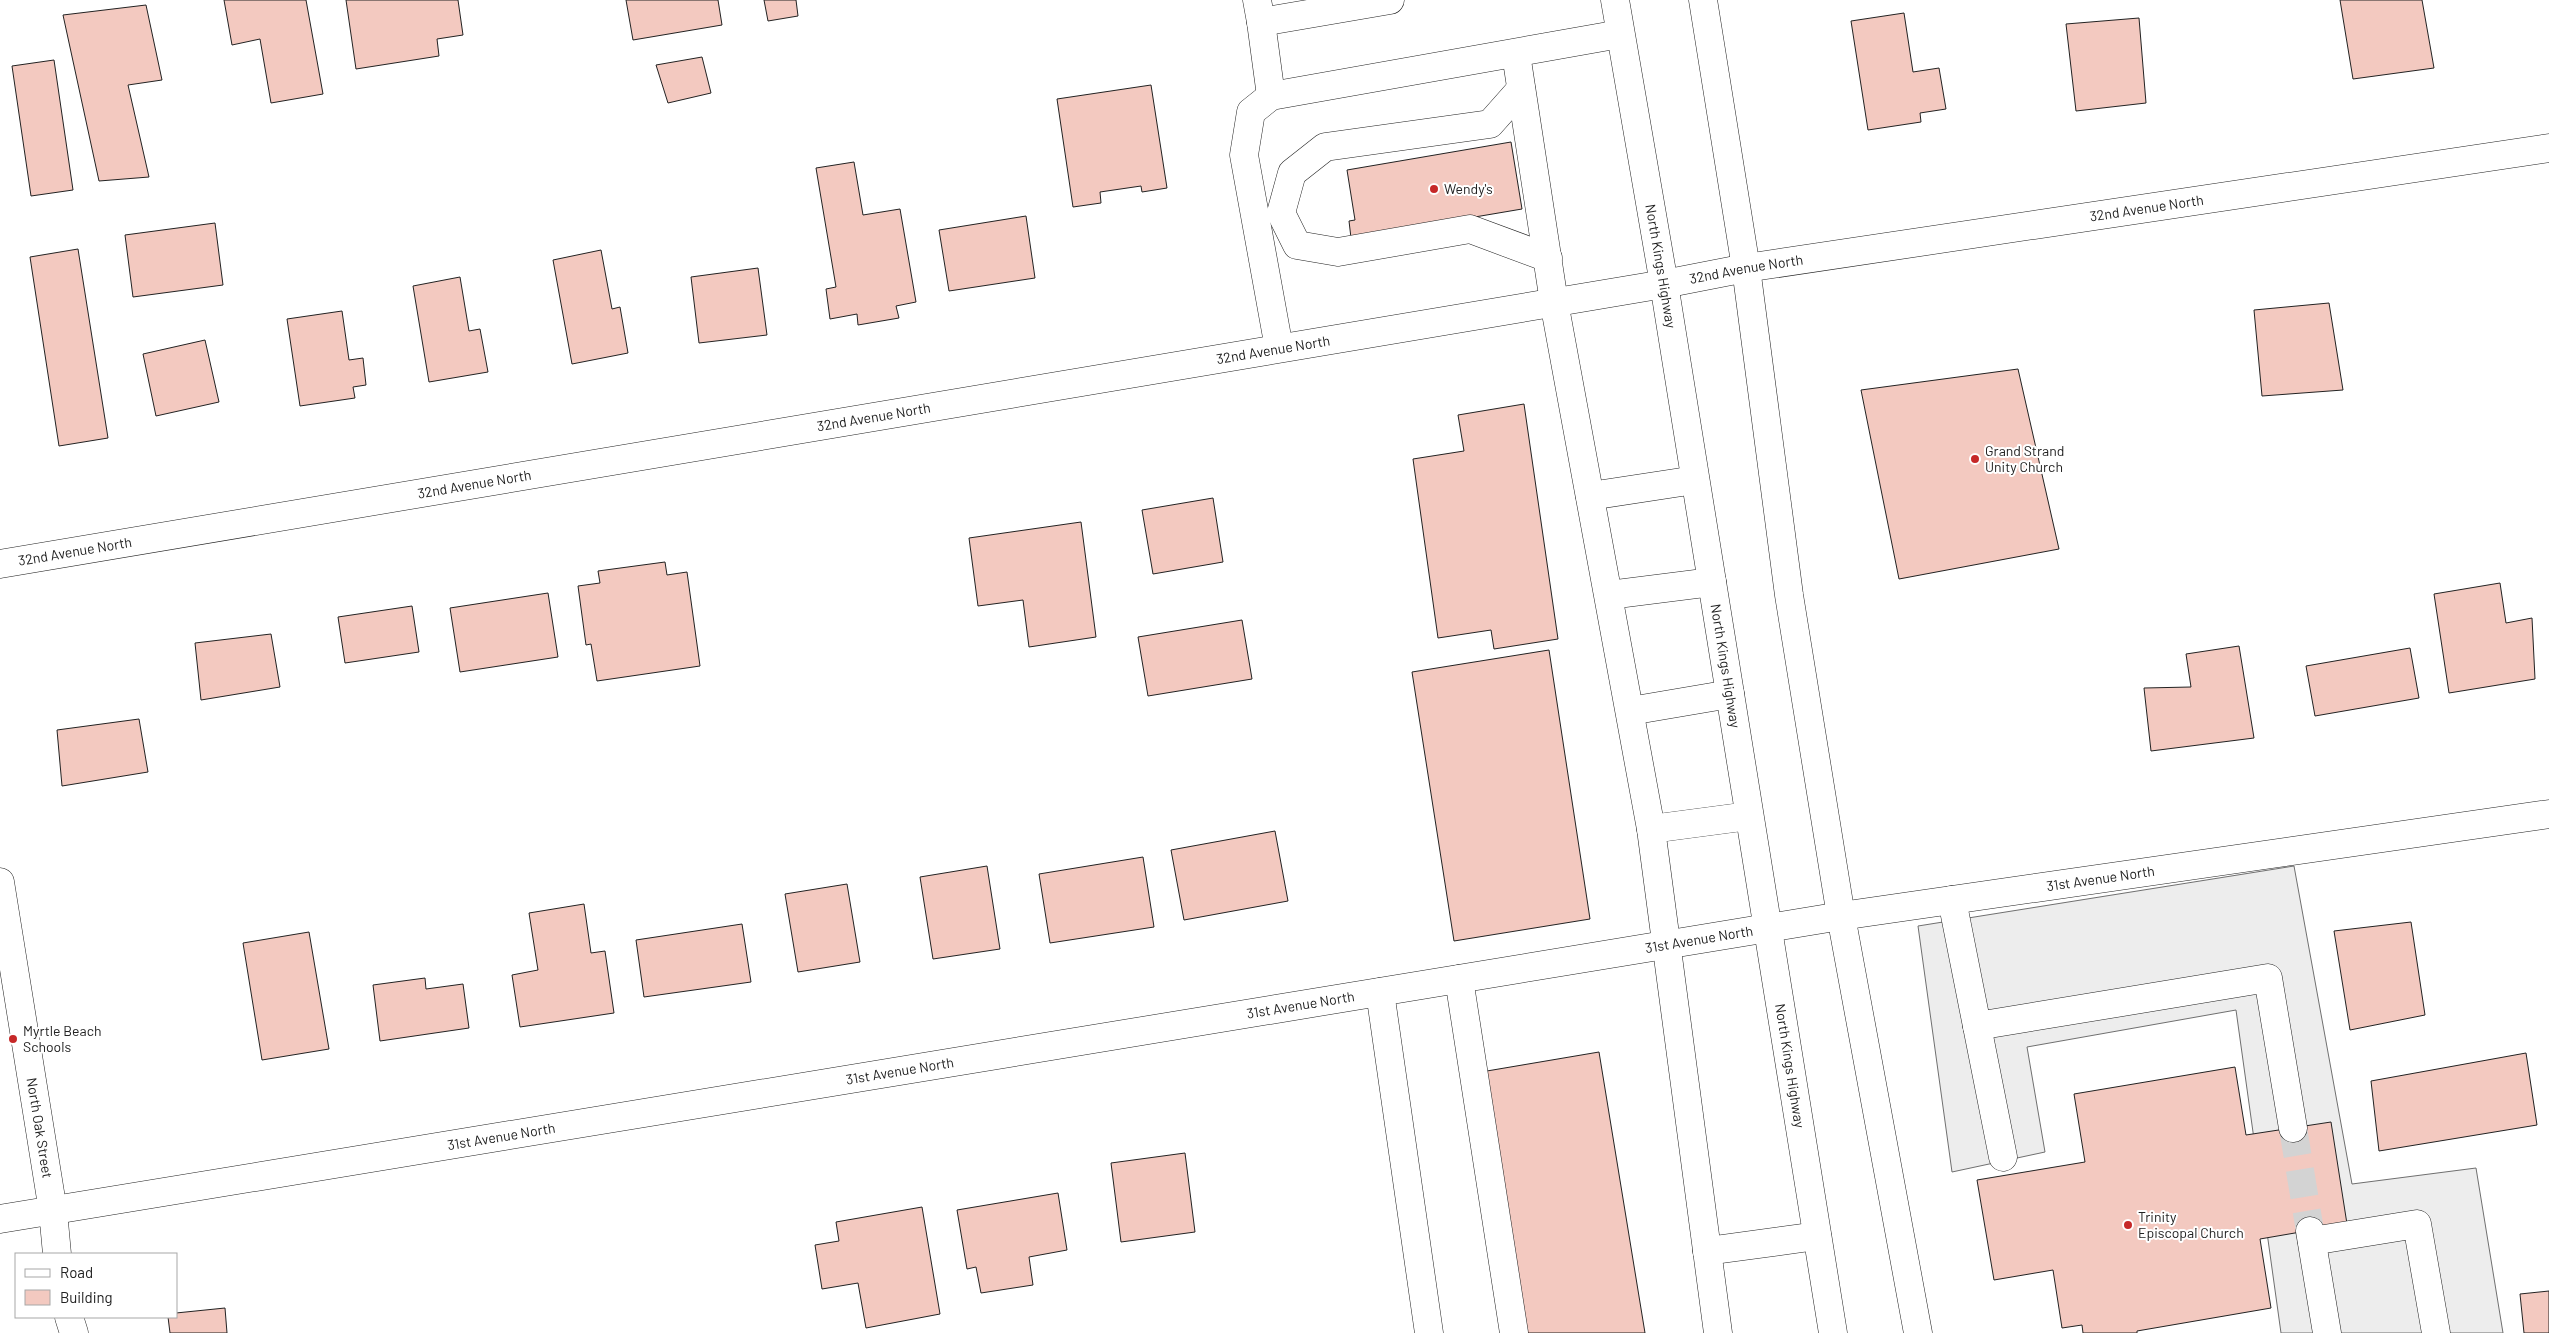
<svg xmlns="http://www.w3.org/2000/svg" width="2549" height="1333" viewBox="0 0 2549 1333" font-family="Barlow,sans-serif">
	<style>
		.parking { fill: #ededed; stroke: #6f6f6f }
		.building { fill: #f3c9c0; stroke: #222 }
		.lines { fill: none; stroke-linecap: round; stroke-linejoin: round }
		.minor-tunnel { stroke: #d3d3d3; stroke-width: 28; stroke-dasharray: 28 14; stroke-linecap: butt }
		.minor-casing { stroke: #222; stroke-width: 29 }
		.major-casing { stroke: #222; stroke-width: 29 }
		.minor { stroke: #fff; stroke-width: 28 }
		.major { stroke: #fff; stroke-width: 28 }
		.poi-dot { fill: #c62828; stroke: #fff; stroke-width: 2 }
		.labels { text-anchor: middle; stroke-width: 4; stroke-linejoin: round; paint-order: stroke }
		.poi-label { font-size: 14px; fill: #222; stroke: #fff; text-anchor: start }
		.street-label { font-size: 14px; fill: #222; stroke: #fff }
	</style>
	<rect width="100%" height="100%" fill="#fff"/>
	<!-- parking -->
	<path class="parking" d="M2294 866 2352 1184 2476 1168 2503 1333H2281L2236 1010 2027 1047 2045 1152 1952 1172 1918 926Z"/>
	<!-- building -->
	<path class="building" d="M224 0H306L323 94 271 103 260 39 232 45Z
		M346 0H458L463 35 437 39 439 56 356 69Z
		M626 0H718L722 25 633 40Z
		M764 0H796L798 16 768 21Z
		M2340 0H2422L2434 68 2353 79Z
		M146 5 162 80 128 85 149 177 99 181 63 15Z
		M1904 13 1913 72 1939 68 1946 109 1920 113 1921 122 1868 130 1851 21Z
		M2139 18 2146 103 2076 111 2066 24Z
		M702 57 711 93 668 103 656 65Z
		M54 60 73 190 31 196 12 66Z
		M1151 85 1167 188 1142 192 1141 186 1100 192 1101 203 1073 207 1057 99Z
		M1511 142 1522 209 1351 238 1349 221 1355 220 1347 170Z
		M854 162 863 215 900 209 916 302 896 306 899 318 858 325 857 314 830 319 826 289 836 287 816 168Z
		M1026 216 1035 278 949 291 939 230Z
		M215 223 223 285 133 297 125 235Z
		M78 249 108 438 59 446 30 257Z
		M601 250 612 309 620 307 628 353 572 364 553 260Z
		M758 268 767 335 699 343 691 277Z
		M460 277 469 331 480 329 488 372 429 382 413 286Z
		M2329 303 2343 390 2262 396 2254 310Z
		M342 311 349 360 363 358 366 385 353 387 355 398 300 406 287 319Z
		M205 340 219 402 156 416 143 354Z
		M2018 369 2059 549 1899 579 1861 390Z
		M1524 404 1558 639 1494 649 1491 630 1438 638 1413 459 1464 451 1458 415Z
		M1213 498 1223 562 1153 574 1142 510Z
		M1081 522 1096 637 1029 647 1023 600 978 606 969 538Z
		M665 562 667 575 687 572 700 666 597 681 591 644 586 645 578 586 600 583 598 571Z
		M2500 583 2506 623 2532 618 2535 679 2449 693 2434 594Z
		M548 593 558 657 460 672 450 608Z
		M412 606 419 652 345 663 338 617Z
		M1242 620 1252 679 1148 696 1138 637Z
		M271 634 280 687 201 700 195 643Z
		M2239 646 2254 738 2151 751 2144 688 2191 687 2186 654Z
		M2410 648 2419 698 2315 716 2306 666Z
		M1549 650 1590 919 1454 941 1412 672Z
		M139 719 148 772 62 786 57 730Z
		M1275 831 1288 901 1184 920 1171 850Z
		M1143 857 1154 927 1050 943 1039 874Z
		M987 866 1000 949 933 959 920 877Z
		M847 884 860 962 798 972 785 894Z
		M584 904 591 953 605 951 614 1013 520 1027 512 975 538 970 529 913Z
		M2411 922 2425 1015 2350 1030 2334 931Z
		M742 924 751 982 644 997 636 940Z
		M309 932 329 1049 262 1060 243 943Z
		M425 978 426 989 463 984 469 1028 380 1041 373 985Z
		M1599 1052 1645 1333H1522L1481 1072Z
		M2526 1053 2537 1125 2379 1151 2371 1081Z
		M2235 1067 2246 1135 2331 1122 2347 1224 2260 1239 2271 1308 2137 1331V1333H2083L2082 1325 2062 1328 2053 1270 1994 1280 1977 1180 2085 1162 2074 1094Z
		M1185 1153 1195 1232 1121 1242 1111 1163Z
		M1058 1193 1067 1250 1029 1257 1033 1285 981 1293 976 1267 967 1269 957 1210Z
		M922 1207 940 1314 866 1328 858 1283 822 1289 815 1245 839 1241 836 1222Z
		M2549 1291V1333H2524L2520 1294Z
		M225 1308 227 1333H170L168 1317H176V1313Z"/>
	<g class="lines">
		<!-- minor-tunnel -->
		<path class="minor-tunnel" d="M2293 1128 2310 1231"/>
		<!-- minor casing -->
		<g class="minor-casing">
			<g id="minor">
				<path d="M1257 0 1261 22 1390 0"/>
				<path d="M1261 22 1271 96"/>
				<path d="M1516 54 1554 302 1651 829 1718 1333"/>
				<path d="M1521 89 1490 124 1325 147 1292 173 1281 213 1297 245 1338 252 1470 229 1548 258"/>
				<path d="M1279 348 1244 155 1251 112 1271 96 1620 34"/>
				<path d="M1590 496 1695 480"/>
				<path id="s1" d="M0 564 1664 284 1746 268 2549 148"/>
				<path d="M1609 595 1712 582"/>
				<path d="M1630 711 1730 694"/>
				<path d="M1651 829 1749 816"/>
				<path id="s2" d="M0 882 53 1211 57 1254"/>
				<path d="M1952 900 2003 1157"/>
				<path d="M1459 979 1514 1333"/>
				<path d="M1380 992 1429 1333"/>
				<path d="M1977 1026 2268 978 2293 1128"/>
				<path id="s3" d="M0 1219 1841 916 2549 814"/>
				<path d="M2310 1231 2327 1333"/>
				<path d="M2312 1241 2417 1224 2436 1333"/>
				<path d="M1707 1251 1817 1236"/>
				<path d="M69 1317 74 1333"/>
			</g>
		</g>
		<!-- major casing -->
		<g class="major-casing">
			<g id="major">
				<path id="s4" d="M1615 0 1664 284 1833 1333"/>
				<path d="M1703 0 1746 268 1789 595 1841 916 1918 1333"/>
			</g>
		</g>
		<!-- minor -->
		<use href="#minor" class="minor"/>
		<!-- major -->
		<use href="#major" class="major"/>
	</g>
	<!-- markers -->
	<g class="poi-dot">
		<circle cx="1434" cy="189" r="5"/>
		<circle cx="1975" cy="459" r="5"/>
		<circle cx="13" cy="1039" r="5"/>
		<circle cx="2128" cy="1225" r="5"/>
	</g>
	<g class="labels">
		<!-- poi labels -->
		<g class="poi-label">
			<text x="1444" y="194">Wendy's</text>
			<text x="1985" y="456">Grand Strand<tspan x="1985" dy="16">Unity Church</tspan></text>
			<text x="23" y="1036">Myrtle Beach<tspan x="23" dy="16">Schools</tspan></text>
			<text x="2138" y="1222">Trinity<tspan x="2138" dy="16">Episcopal Church</tspan></text>
		</g>
		<!-- street labels -->
		<g class="street-label">
			<text dy="5" stroke="none"><textPath href="#s1" startOffset="2176">32nd Avenue North</textPath></text>
			<text dy="5" stroke="none"><textPath href="#s4" startOffset="270">North Kings Highway</textPath></text>
			<text dy="5" stroke="none"><textPath href="#s1" startOffset="1771">32nd Avenue North</textPath></text>
			<text dy="5" stroke="none"><textPath href="#s1" startOffset="1291">32nd Avenue North</textPath></text>
			<text dy="5" stroke="none"><textPath href="#s1" startOffset="886">32nd Avenue North</textPath></text>
			<text dy="5" stroke="none"><textPath href="#s1" startOffset="481">32nd Avenue North</textPath></text>
			<text dy="5" stroke="none"><textPath href="#s1" startOffset="76">32nd Avenue North</textPath></text>
			<text dy="5" stroke="none"><textPath href="#s4" startOffset="675">North Kings Highway</textPath></text>
			<text dy="5" stroke="none"><textPath href="#s3" startOffset="2128">31st Avenue North</textPath></text>
			<text dy="5" stroke="none"><textPath href="#s3" startOffset="1722">31st Avenue North</textPath></text>
			<text dy="5" stroke="none"><textPath href="#s3" startOffset="1318">31st Avenue North</textPath></text>
			<text dy="5" stroke="none"><textPath href="#s4" startOffset="1080">North Kings Highway</textPath></text>
			<text dy="5" stroke="none"><textPath href="#s3" startOffset="912">31st Avenue North</textPath></text>
			<text dy="5" stroke="none"><textPath href="#s2" startOffset="249">North Oak Street</textPath></text>
			<text dy="5" stroke="none"><textPath href="#s3" startOffset="508">31st Avenue North</textPath></text>
		</g>
	</g>
	<!-- legend -->
	<rect x="15" y="1253" width="162" height="65" fill="#ffffff" stroke="#a7a7a7"/>
	<rect x="25" y="1269" width="25" height="8" fill="#ffffff" stroke="#a7a7a7"/>
	<text x="60" y="1278" font-size="15" fill="#222222">Road</text>
	<rect x="25" y="1290" width="25" height="15" fill="#f3c9c0" stroke="#a7a7a7"/>
	<text x="60" y="1303" font-size="15" fill="#222222">Building</text>
</svg>
